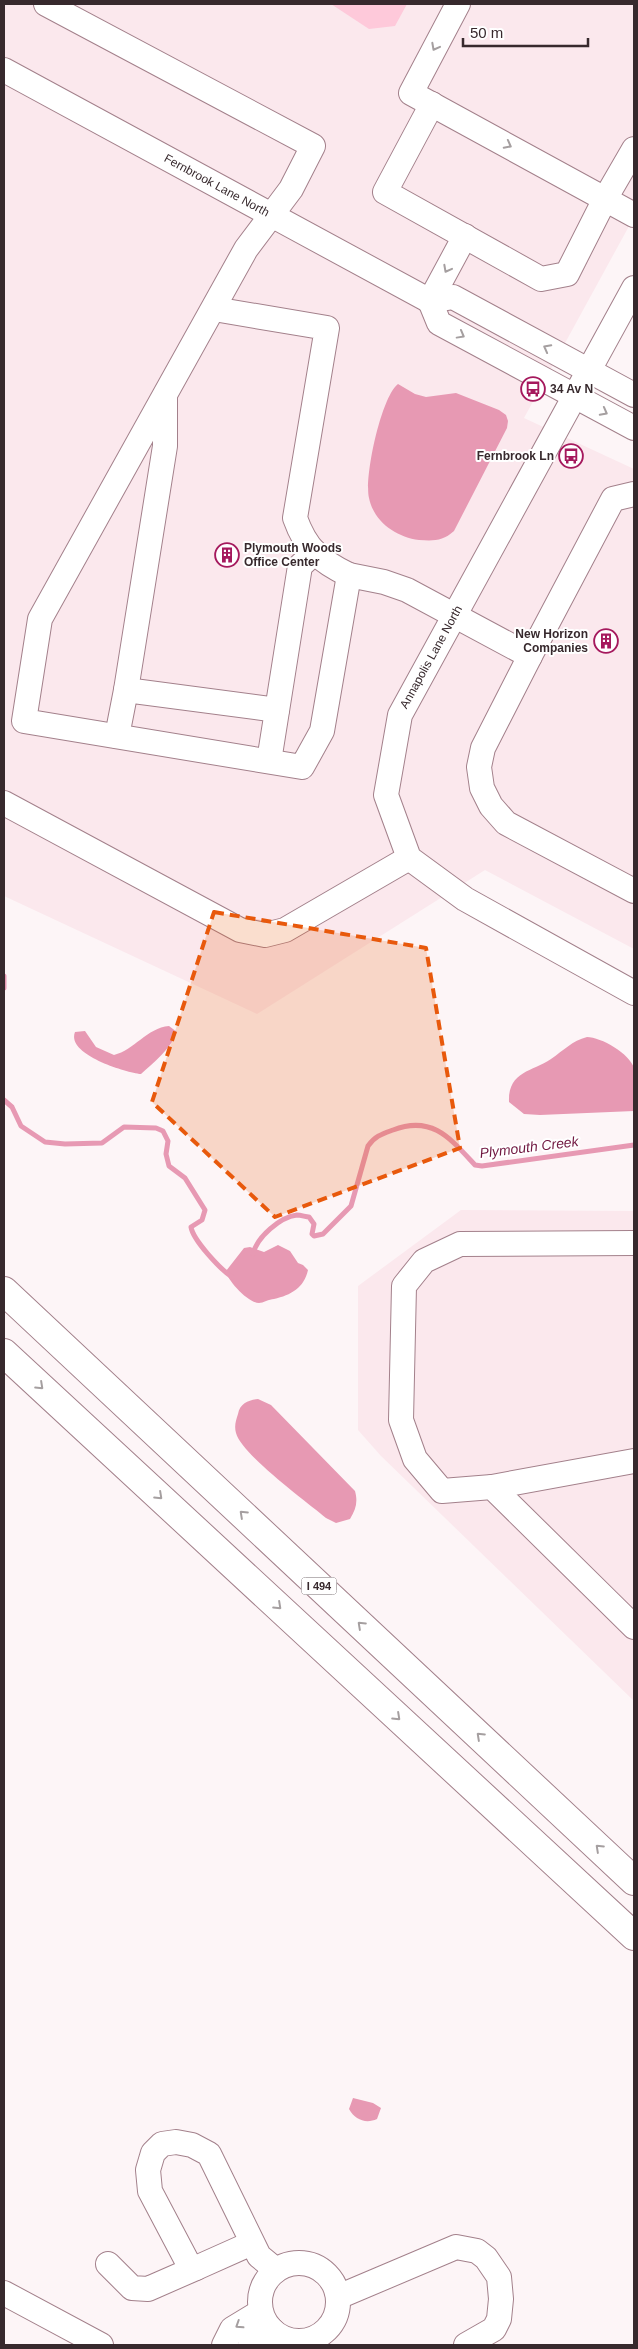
<svg xmlns="http://www.w3.org/2000/svg" width="638" height="2349" viewBox="0 0 638 2349" font-family="Helvetica,sans-serif">
	<style>
		.built { fill: #fbe8ed }
		.green { fill: #fec9da }
		.water { fill: #e799b3 }
		.lines { fill: none; stroke-linecap: round; stroke-linejoin: round }
		.stream { stroke: #e799b3; stroke-width: 5 }
		.minor-casing { stroke: #a3808b; stroke-width: 26 }
		.highway-casing { stroke: #a3808b; stroke-width: 30 }
		.minor { stroke: #fff; stroke-width: 24 }
		.highway { stroke: #fff; stroke-width: 28 }
		.oneway { stroke: #a59fa0 }
		.marked { fill: #e8590c; fill-opacity: 0.2; stroke: #e8590c; stroke-width: 4; stroke-dasharray: 10 6; stroke-linejoin: round }
		.labels { text-anchor: middle; stroke-width: 4; stroke-linejoin: round; paint-order: stroke }
		.shield { fill: #fff; stroke: #73696c; stroke-width: 1 }
		.shield-label { font-size: 11px; font-weight: bold; fill: #37292d }
		.street-label { font-size: 12px; fill: #37292d; stroke: #fff }
		.poi-label { font-size: 12px; font-weight: bold; fill: #37292d; stroke: #fff; text-anchor: start }
		.water-label { font-size: 14px; font-style: italic; fill: #701740; stroke: #fff }
	</style>
	<rect width="100%" height="100%" fill="#fdf5f7"/>
	<!-- built -->
	<path class="built" d="M4 4H634V217L524 418 634 469V949L485 870 257 1014 4 896Z
		M461 1210 634 1211V1701L381 1456 358 1430V1286Z"/>
	<!-- green -->
	<path class="green" d="M331 4H407L395 26 369 29Z"/>
	<!-- water -->
	<path class="water" d="M398 384 415 394 426 397 456 393 499 410 506 415 508 421 507 428 454 531C443 541 434 541 419 540 396 537 374 522 369 498 364 478 381 397 398 384Z
		M169 1026 177 1032C170 1050 154 1062 141 1074 124 1072 66 1054 75 1032L85 1031 96 1047 114 1055C134 1050 147 1028 169 1026Z
		M587 1037C601 1037 630 1054 634 1068 637 1078 634 1100 634 1111L540 1115 524 1114 509 1102C508 1071 532 1072 551 1059 564 1050 572 1041 587 1037Z
		M278 1245 290 1251 298 1263 303 1265 308 1270C304 1288 291 1295 274 1299 269 1299 263 1303 259 1303 248 1303 227 1280 226 1271L244 1248 250 1247 264 1252Z
		M258 1399 271 1405 355 1491C358 1502 356 1509 350 1519L336 1523 326 1518C307 1502 242 1455 236 1433 234 1426 236 1420 238 1414 240 1403 249 1400 258 1399Z
		M353 2098 373 2103 381 2108 377 2119C366 2124 355 2120 349 2109Z"/>
	<g class="lines">
		<!-- stream -->
		<path class="stream" d="M4 976V988
			M4 1100 12 1107 21 1126 45 1142 65 1144 102 1143 124 1127 156 1128 163 1131 168 1141 166 1154 169 1166 185 1178 205 1210 202 1220 191 1227C193 1240 220 1269 232 1277
			M253 1254C257 1237 280 1217 297 1215 301 1215 306 1217 309 1217L314 1224 312 1234 314 1236 323 1234 351 1206 368 1146C375 1136 382 1134 393 1130 432 1115 450 1138 475 1165L482 1166 634 1145"/>
		<!-- minor casing -->
		<g class="minor-casing">
			<g id="minor">
				<path d="M46 4 313 146 291 189 246 249 40 619 24 721 302 767 322 731 349 575 384 582 407 590 530 656 613 499 634 494"/>
				<path d="M458 4 411 93 634 215"/>
				<path id="s1" d="M4 70 430 301 453 297 634 395"/>
				<path d="M432 104 385 192 541 279 567 274 605 199 634 149"/>
				<path d="M634 288 400 715 386 795 409 858 465 899 634 993"/>
				<path d="M430 301 439 323 634 428"/>
				<path d="M430 301 465 236"/>
				<path d="M214 309 327 328 295 518C306 549 320 561 349 575"/>
				<path d="M530 656 483 748 479 767 482 788 491 806 506 823 634 891"/>
				<path d="M126 690 165 446V399"/>
				<path d="M117 736 126 690 277 710"/>
				<path d="M269 761 300 566 315 552"/>
				<path d="M4 803 240 930 265 935 285 930 409 858"/>
				<path d="M634 1243 460 1244 424 1261 404 1286 401 1420 415 1459 442 1491 492 1487 634 1627"/>
				<path d="M492 1487 634 1461"/>
				<path d="M252 2243 196 2268 188 2263 150 2191 148 2170 153 2153 162 2144 176 2142 192 2145 209 2154 259 2256 276 2270"/>
				<circle cx="299" cy="2302" r="39"/>
				<path d="M108 2264 132 2288 148 2289 196 2268"/>
				<path d="M4 2293 101 2345"/>
				<path d="M338 2297 456 2247 477 2251 486 2258 499 2277 501 2299 499 2319 494 2329 466 2345"/>
				<path d="M224 2345 232 2329 260 2312"/>
				<path d="M250 2345 272 2330"/>
			</g>
		</g>
		<!-- highway casing -->
		<g class="highway-casing">
			<path id="highway" d="M4 1291 634 1881
				M4 1353 634 1936"/>
		</g>
		<!-- minor -->
		<use href="#minor" class="minor"/>
		<!-- highway -->
		<use href="#highway" class="highway"/>
	</g>
	<!-- one-way arrows -->
	<defs><path id="oneway-chevron" d="M-2-3.5L2.5 0L-2 3.5" fill="none" stroke-width="1.6" stroke-linecap="round" stroke-linejoin="round" transform="scale(1.25)"/></defs>
	<g class="oneway">
		<use href="#oneway-chevron" transform="translate(435 47) rotate(118)"/>
		<use href="#oneway-chevron" transform="translate(508 145) rotate(28)"/>
		<use href="#oneway-chevron" transform="translate(447 269) rotate(118)"/>
		<use href="#oneway-chevron" transform="translate(461 335) rotate(29)"/>
		<use href="#oneway-chevron" transform="translate(547 348) rotate(-152)"/>
		<use href="#oneway-chevron" transform="translate(604 412) rotate(28)"/>
		<use href="#oneway-chevron" transform="translate(40 1386) rotate(43)"/>
		<use href="#oneway-chevron" transform="translate(159 1496) rotate(43)"/>
		<use href="#oneway-chevron" transform="translate(243 1514) rotate(-137)"/>
		<use href="#oneway-chevron" transform="translate(278 1606) rotate(43)"/>
		<use href="#oneway-chevron" transform="translate(361 1625) rotate(-137)"/>
		<use href="#oneway-chevron" transform="translate(397 1717) rotate(43)"/>
		<use href="#oneway-chevron" transform="translate(480 1736) rotate(-137)"/>
		<use href="#oneway-chevron" transform="translate(599 1848) rotate(-137)"/>
		<use href="#oneway-chevron" transform="translate(239 2325) rotate(147)"/>
	</g>
	<!-- marked area -->
	<path class="marked" d="M214 912 426 948 460 1148 275 1217 152 1102Z"/>
	<!-- icons -->
	<defs>
		<g id="bus-ring" transform="scale(1.25)"><circle r="9.5" fill="#fff" stroke="#a5195d" stroke-width="1.5"/><path d="M-5-6H5V4H4V6H2V4H-2V6H-4V4H-5ZM-3.5-4V0h7V-4ZM-3.5 1.2v1.5H-2V1.2ZM2 1.2v1.5H3.5V1.2Z" fill="#a5195d"/></g>
		<g id="building-ring" transform="scale(1.25)"><circle r="9.5" fill="#fff" stroke="#a5195d" stroke-width="1.5"/><path d="M-4-6H4V6H1V3H-1V6H-4ZM-2.5-4.3h1.7v1.8h-1.7ZM.8-4.3h1.7v1.8H.8ZM-2.5-1h1.7V.8h-1.7ZM.8-1h1.7V.8H.8Z" fill="#a5195d"/></g>
	</defs>
	<g fill-rule="evenodd">
		<use href="#bus-ring" x="533" y="389"/>
		<use href="#bus-ring" x="571" y="456"/>
		<use href="#building-ring" x="227" y="555"/>
		<use href="#building-ring" x="606" y="641"/>
	</g>
	<g class="labels">
		<!-- shield labels -->
		<rect class="shield" x="301.5" y="1577.5" width="35" height="17" rx="4"/>
		<g class="shield-label">
			<text x="319" y="1590">I 494</text>
		</g>
		<!-- street labels -->
		<g class="street-label">
			<text dy="4" stroke="none"><textPath href="#s1" startOffset="242">Fernbrook Lane North</textPath></text>
			<text transform="translate(431 657) rotate(-61)" y="4">Annapolis Lane North</text>
		</g>
		<!-- poi labels -->
		<g class="poi-label">
			<text x="550" y="393">34 Av N</text>
			<text x="554" y="460" text-anchor="end">Fernbrook Ln</text>
			<text x="244" y="552">Plymouth Woods<tspan x="244" dy="14">Office Center</tspan></text>
			<text x="588" y="638" text-anchor="end">New Horizon<tspan x="588" dy="14">Companies</tspan></text>
		</g>
		<!-- water labels -->
		<g class="water-label">
			<text transform="translate(529 1147) rotate(-7)" y="5">Plymouth Creek</text>
		</g>
	</g>
	<!-- border -->
	<rect width="638" height="2349" fill="none" stroke="#37292d" stroke-width="10"/>
	<!-- scale -->
	<path d="M463 38v8h125v-8" fill="none" stroke="#37292d" stroke-width="2.5"/>
	<text x="470" y="38" font-size="15" fill="#37292d" stroke="#ffffff" stroke-width="4" paint-order="stroke">50 m</text>
</svg>
